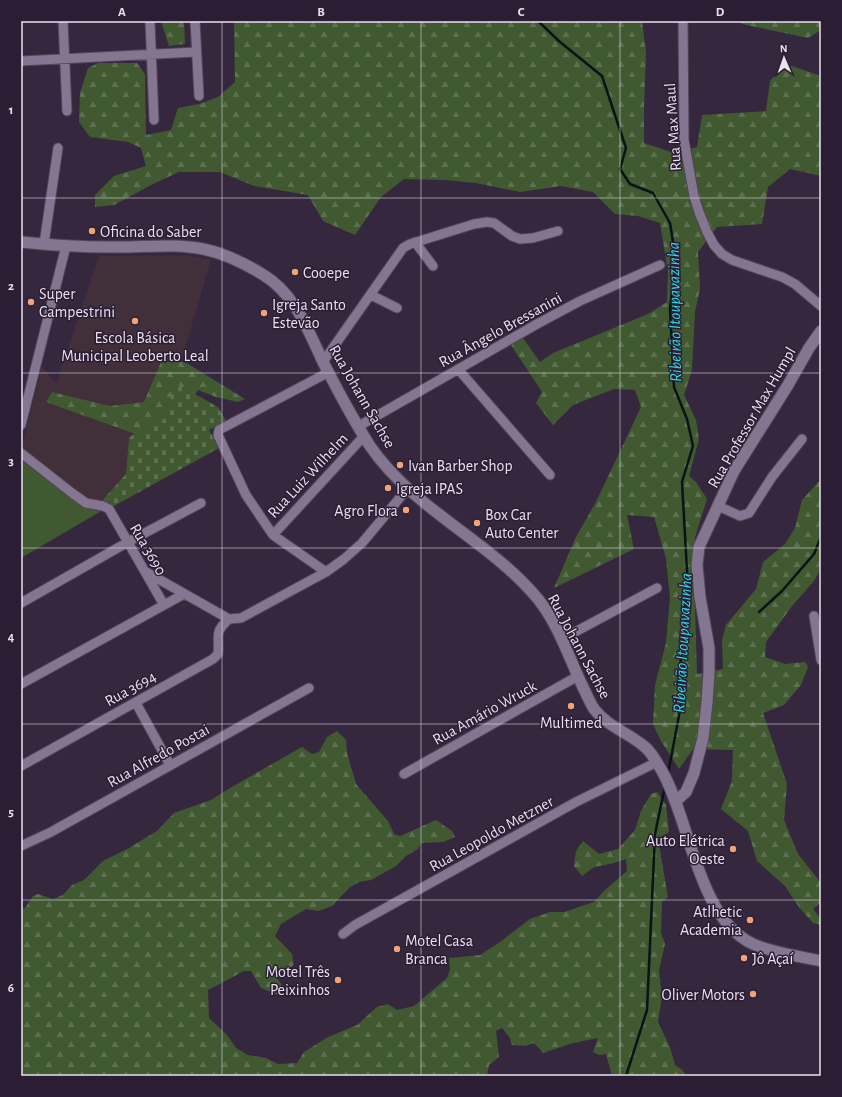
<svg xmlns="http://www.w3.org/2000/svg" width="842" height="1097" viewBox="0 0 842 1097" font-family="'Alegreya Sans',sans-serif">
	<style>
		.education { fill: #412f39 }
		.green { fill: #405931 }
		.forest { fill: url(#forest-firs) }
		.cemetery { fill: url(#cemetery-stones) }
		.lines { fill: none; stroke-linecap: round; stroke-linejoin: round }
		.stream { stroke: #071516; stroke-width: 2.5 }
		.minor-casing { stroke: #51465a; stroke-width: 11 }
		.tertiary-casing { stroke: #51465a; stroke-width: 13 }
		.minor { stroke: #847590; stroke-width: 9 }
		.tertiary { stroke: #847590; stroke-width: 11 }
		.grid { fill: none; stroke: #e9e0ef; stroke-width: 1; stroke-opacity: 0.55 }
		.poi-dot { fill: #f0a27a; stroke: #2b1e34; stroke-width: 1.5 }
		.labels { text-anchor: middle; stroke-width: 3; stroke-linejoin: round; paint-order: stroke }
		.street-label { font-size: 16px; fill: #e9e0ef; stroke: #2b1e34 }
		.poi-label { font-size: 16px; fill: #e9e0ef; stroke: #2b1e34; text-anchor: start }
		.water-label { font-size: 17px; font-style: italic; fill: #2ddae1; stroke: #2b1e34 }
		.neatline { fill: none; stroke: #e9e0ef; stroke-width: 1.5 }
		.grid-label { font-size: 13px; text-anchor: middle; font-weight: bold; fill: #e9e0ef }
	</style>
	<defs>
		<pattern id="forest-firs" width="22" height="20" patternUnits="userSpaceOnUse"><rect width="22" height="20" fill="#405931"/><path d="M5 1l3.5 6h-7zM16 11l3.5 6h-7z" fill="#5c714f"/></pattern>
		<pattern id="cemetery-stones" width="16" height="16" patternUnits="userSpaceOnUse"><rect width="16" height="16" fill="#405931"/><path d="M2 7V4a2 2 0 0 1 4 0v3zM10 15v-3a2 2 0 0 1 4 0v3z" fill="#5c714f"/></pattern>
	</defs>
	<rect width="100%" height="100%" fill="#35283e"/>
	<!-- education -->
	<path class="education" d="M185 255 211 260 164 419 129 437 126 474 101 502 87 500 42 465 22 446 42 366 56 384 99 256Z"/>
	<!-- green -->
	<path class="green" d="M21 460 69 496 103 510 21 558Z"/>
	<!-- forest -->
	<path class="forest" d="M161 21H184L185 44 169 46Z
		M234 21H642L646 53 644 106V143L674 153 697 147 702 115 766 111 770 81 786 64 821 76V176L790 169 768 187 762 224 717 227 698 252 700 289 695 312 692 370 684 395 696 420 699 439 689 476 696 482 707 499 695 537 693 581 695 608 697 674 723 669 722 640 726 625 756 589 763 562 785 544 795 528 802 500 821 479V569L814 581 792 606 766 642 765 657 785 664 805 662 808 667 801 685 784 705 763 713 787 784 784 820 798 854 821 883V902L813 909 821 919V925L813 923 799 907 785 886 757 861 748 831 721 809 732 781 733 750 693 749 679 769 661 741 653 724 655 685 666 643 670 598 666 558 654 517 627 515 634 549 554 588 576 537 596 502 641 407 635 390 614 389 573 405 553 425 536 403 542 392 511 345 523 338 540 362 553 353 648 314 667 302 668 272 660 223 638 216 615 214 593 192 561 186 520 192 476 183 445 180 404 179 381 197 355 235 323 221 308 195 254 186 220 172H179L151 185 114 205 95 207V195L114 176 146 166 141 148 128 142 90 137 79 122 80 93 88 68 98 63H137L145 74 146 135 171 130 178 108 199 104 218 97 235 82Z
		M740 21H821V30L808 38 742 24Z
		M161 362H185L245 399 238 402 216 397 198 390 185 412 138 435 46 402 52 392 110 406 144 402Z
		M337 731 346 740 347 753 356 784 388 821 394 834 400 836 436 820 452 831 455 837 443 842 421 843 418 849 406 856 396 866 371 880 359 882 350 887 332 906 319 911 306 909 281 924 275 936 292 954 294 964 287 972 274 969 276 977 282 985 278 995 261 988 251 971H244L208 990 209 1018 227 1035 236 1048 248 1055 266 1058 278 1064 297 1063 304 1052 328 1037 357 1025 377 1007 388 1004 397 1010 414 1006 447 978 450 969 449 958 480 955 500 942 530 919 550 912H564L594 902 606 889 627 871 626 859 614 863 594 867 582 876 574 866 576 851 583 841 599 854 618 849 635 830 641 811 651 794 657 792 666 805 669 832 658 839 668 897 662 902 661 933 665 944 659 970 662 996 658 1022 670 1047 675 1065 681 1069 687 1076H612L606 1054 599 1055 593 1052 598 1038 573 1043 543 1053 534 1043 525 1046 512 1045 510 1038 502 1028 496 1031 499 1057 489 1065 487 1076H21V909L25 908 33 896 38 894 53 899 63 895 72 885 84 880 103 861 129 848 157 831 174 813 211 800 230 788 302 747 312 754 319 752 327 737Z"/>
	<!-- cemetery -->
	<path class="cemetery" d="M175 383 218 407 226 421 209 430 219 448 114 506 101 502 126 474 129 437 164 419Z"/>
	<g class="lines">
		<!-- stream -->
		<path class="stream" d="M538 21 560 42 602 76 626 148 620 169 630 184 653 193 670 223 676 261 670 308 674 387 687 419 693 446 682 482 688 589 681 638 680 710 668 774
			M759 612 782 591 814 554 821 537
			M626 1076 647 1010 655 834 665 786"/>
		<!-- minor casing -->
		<g class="minor-casing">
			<path id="minor" d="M63 21 67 111
				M150 21 154 120
				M195 21 199 96
				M683 21 684 140 694 196 699 212 707 232 714 245 722 254 732 260 782 277 795 284 821 306
				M21 61 196 52
				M415 242 433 266
				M44 244 58 148
				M371 295 397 308
				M323 362 403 248 410 244 474 224 487 222 494 223 512 236 520 239 533 238 558 231
				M458 369 550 475
				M21 425 66 246
				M359 426 537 324 580 301 660 265
				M21 453 72 493 86 503 103 506 109 509 164 605
				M718 506 740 516 749 513 772 477 802 439
				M273 535 364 436
				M146 572 229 619
				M326 572 273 535 246 495 218 435 219 430 329 372
				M21 603 128 542 201 503
				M814 616 821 660
				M229 619 241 618 326 572 344 559 362 543 408 488
				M562 639 657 588
				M21 684 184 594
				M136 703 170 765
				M21 766 213 659 218 654C220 636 213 633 229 619
				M404 774 578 676
				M21 846 51 832 309 688
				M343 934 355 925 576 802 657 762"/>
		</g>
		<!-- tertiary casing -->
		<g class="tertiary-casing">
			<path id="tertiary" d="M21 242C50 245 79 247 109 247 140 248 172 243 203 249 223 253 244 263 262 274 296 294 308 331 324 364 338 391 353 420 370 446 414 510 489 540 538 599 558 624 568 655 581 683 585 691 589 701 594 709 608 727 629 733 645 747 653 754 657 763 662 771 690 820 698 919 753 944 773 953 799 956 821 961
				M676 801 686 792 694 773 703 738 707 703 709 673V648L700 597 697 565 699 547 734 471 788 385 809 348 821 331"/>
		</g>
		<!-- minor -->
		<use href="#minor" class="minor"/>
		<!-- tertiary -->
		<use href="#tertiary" class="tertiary"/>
	</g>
	<!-- grid -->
	<path class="grid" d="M222 21V1076M421 21V1076M620 21V1076M21 198H821M21 373H821M21 548H821M21 724H821M21 900H821"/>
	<!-- markers -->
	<g class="poi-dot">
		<circle cx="92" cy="231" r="4"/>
		<circle cx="295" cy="272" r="4"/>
		<circle cx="31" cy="302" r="4"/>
		<circle cx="264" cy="313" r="4"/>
		<circle cx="135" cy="321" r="4"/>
		<circle cx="400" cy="465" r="4"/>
		<circle cx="388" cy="488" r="4"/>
		<circle cx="406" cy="510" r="4"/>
		<circle cx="477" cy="523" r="4"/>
		<circle cx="571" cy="706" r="4"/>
		<circle cx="733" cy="849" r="4"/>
		<circle cx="750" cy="920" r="4"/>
		<circle cx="397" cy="949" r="4"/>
		<circle cx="744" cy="958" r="4"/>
		<circle cx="338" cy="980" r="4"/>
		<circle cx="753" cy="994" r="4"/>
	</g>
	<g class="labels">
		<!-- street labels -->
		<g class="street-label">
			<text transform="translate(672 127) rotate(-94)" y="6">Rua Max Maul</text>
			<text transform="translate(500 329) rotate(-29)" y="6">Rua Ângelo Bressanini</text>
			<text transform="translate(363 396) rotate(60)" y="6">Rua Johann Sachse</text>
			<text transform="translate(751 417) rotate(-60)" y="6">Rua Professor Max Humpl</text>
			<text transform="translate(307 475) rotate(-47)" y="6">Rua Luiz Wilhelm</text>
			<text transform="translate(149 549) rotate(60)" y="6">Rua 3690</text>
			<text transform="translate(580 646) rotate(62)" y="6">Rua Johann Sachse</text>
			<text transform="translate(130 688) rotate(-29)" y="6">Rua 3694</text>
			<text transform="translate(484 712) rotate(-29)" y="6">Rua Amário Wruck</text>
			<text transform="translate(158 755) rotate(-29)" y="6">Rua Alfredo Postai</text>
			<text transform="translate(491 833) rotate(-29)" y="6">Rua Leopoldo Metzner</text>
		</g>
		<!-- poi labels -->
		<g class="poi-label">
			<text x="100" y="237">Oficina do Saber</text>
			<text x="303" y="278">Cooepe</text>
			<text x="39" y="299">Super<tspan x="39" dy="18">Campestrini</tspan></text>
			<text x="272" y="310">Igreja Santo<tspan x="272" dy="18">Estevão</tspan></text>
			<text x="135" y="343" text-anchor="middle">Escola Básica<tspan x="135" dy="18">Municipal Leoberto Leal</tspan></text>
			<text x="408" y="471">Ivan Barber Shop</text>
			<text x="396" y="494">Igreja IPAS</text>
			<text x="398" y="516" text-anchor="end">Agro Flora</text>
			<text x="485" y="520">Box Car<tspan x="485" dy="18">Auto Center</tspan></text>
			<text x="571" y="728" text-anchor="middle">Multimed</text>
			<text x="725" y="846" text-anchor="end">Auto Elétrica<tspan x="725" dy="18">Oeste</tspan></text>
			<text x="742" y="917" text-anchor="end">Atlhetic<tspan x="742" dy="18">Academia</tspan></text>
			<text x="405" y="946">Motel Casa<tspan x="405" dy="18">Branca</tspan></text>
			<text x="752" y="964">Jô Açaí</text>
			<text x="330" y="977" text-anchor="end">Motel Três<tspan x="330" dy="18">Peixinhos</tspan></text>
			<text x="745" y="1000" text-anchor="end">Oliver Motors</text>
		</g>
		<!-- water labels -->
		<g class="water-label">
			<text transform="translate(674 312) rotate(-91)" y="6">Ribeirão Itoupavazinha</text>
			<text transform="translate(682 643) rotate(-87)" y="6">Ribeirão Itoupavazinha</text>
		</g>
	</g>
	<!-- border -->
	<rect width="842" height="1097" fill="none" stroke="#2b1e34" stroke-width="44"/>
	<!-- north arrow -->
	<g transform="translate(784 58) rotate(358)" stroke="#2b1e34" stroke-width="3" paint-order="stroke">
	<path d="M0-3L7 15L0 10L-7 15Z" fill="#e9e0ef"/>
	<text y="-6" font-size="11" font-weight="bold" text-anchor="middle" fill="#e9e0ef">N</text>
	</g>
	<rect x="22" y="22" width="798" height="1053" class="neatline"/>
	<g class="grid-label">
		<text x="122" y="16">A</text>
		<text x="321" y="16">B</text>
		<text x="521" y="16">C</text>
		<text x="720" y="16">D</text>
		<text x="11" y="114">1</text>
		<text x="11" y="290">2</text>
		<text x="11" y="465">3</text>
		<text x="11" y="641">4</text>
		<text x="11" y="816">5</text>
		<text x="11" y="992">6</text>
	</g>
</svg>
